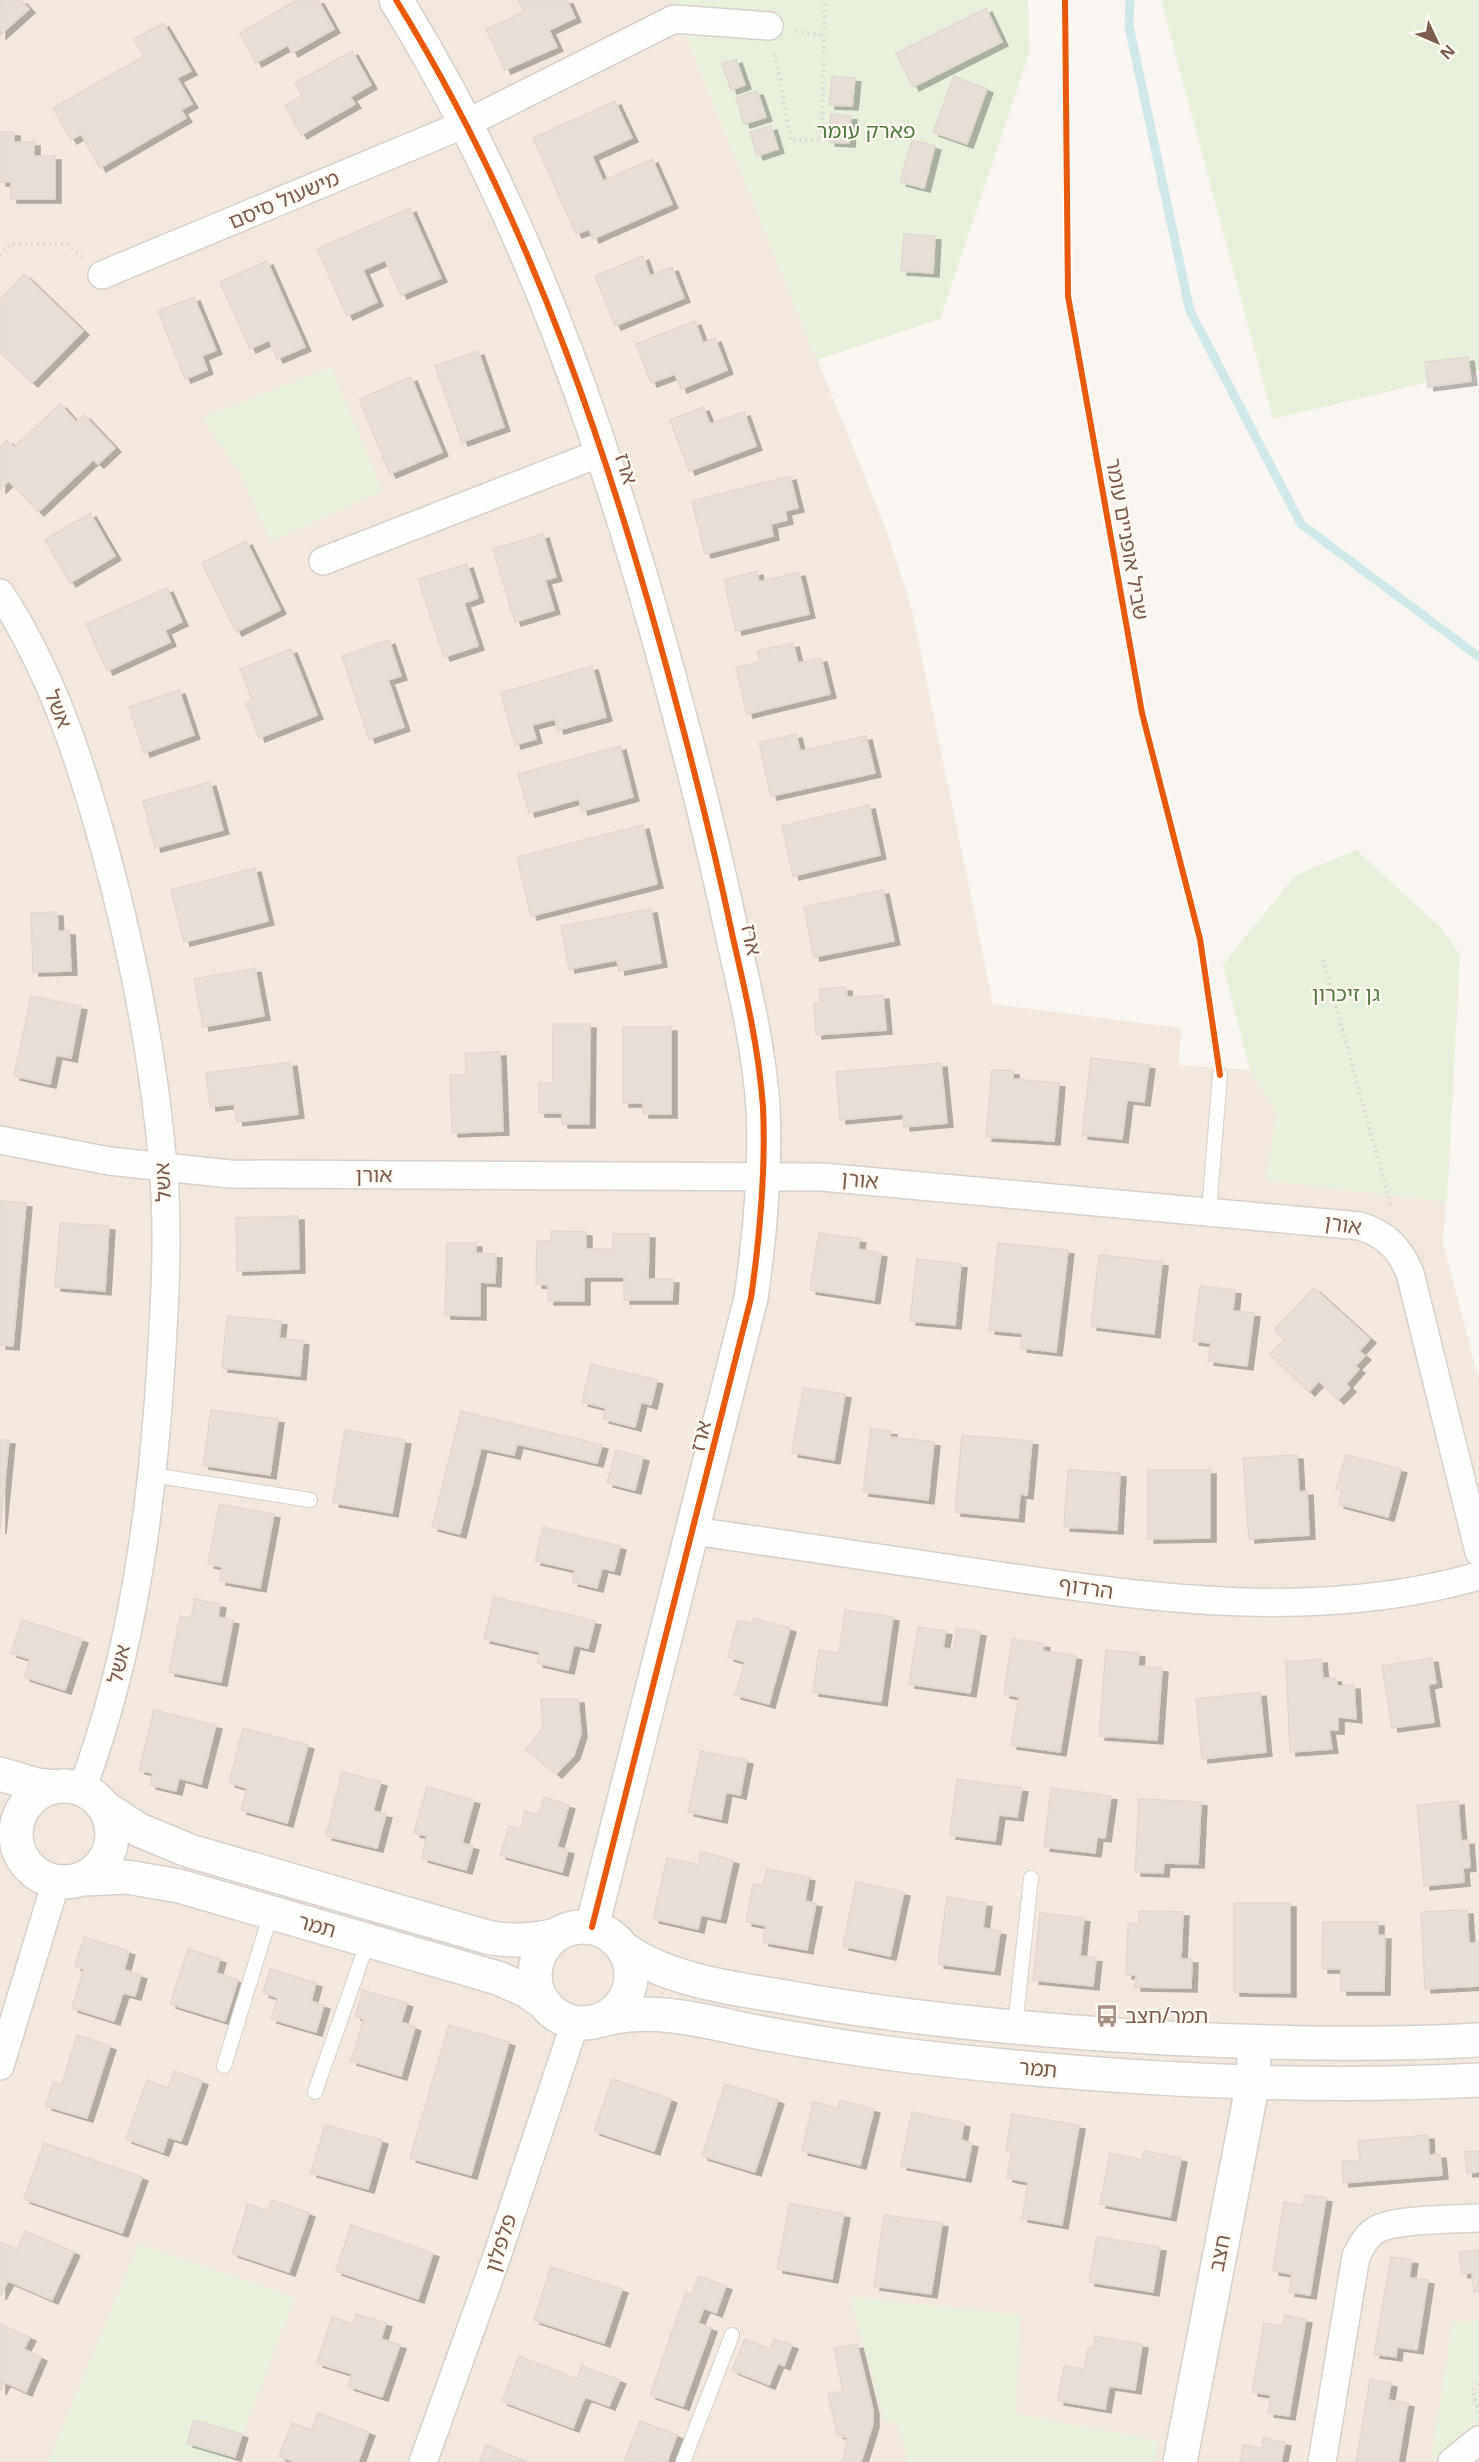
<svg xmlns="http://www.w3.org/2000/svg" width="1479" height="2462" viewBox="0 0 1479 2462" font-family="'Noto Sans','Noto Sans Hebrew',sans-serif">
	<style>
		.residential { fill: #f2e8de }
		.green { fill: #e7f0db }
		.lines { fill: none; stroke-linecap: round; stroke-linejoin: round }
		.stream { stroke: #d0e8ea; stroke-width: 9 }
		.building { fill: #e6ded7; stroke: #e2d8d2; stroke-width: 1.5; filter: url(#shadow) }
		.service-casing { stroke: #d7d1cb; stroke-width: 16 }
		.minor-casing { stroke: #d7d1cb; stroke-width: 30 }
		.tertiary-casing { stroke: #d7d1cb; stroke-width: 36 }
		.path { stroke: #dcd5d0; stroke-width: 4; stroke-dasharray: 1.5 4.5; stroke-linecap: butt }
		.service { stroke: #fefefd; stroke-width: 14 }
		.minor { stroke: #fefefd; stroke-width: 27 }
		.tertiary { stroke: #fefefd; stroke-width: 33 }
		.cycleway-casing { stroke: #fffaf3; stroke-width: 10 }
		.cycleway { stroke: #e8590c; stroke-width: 6 }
		.labels { text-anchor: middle; stroke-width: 4.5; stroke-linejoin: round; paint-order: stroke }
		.park-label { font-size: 21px; fill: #537a41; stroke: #fffaf3 }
		.street-label { font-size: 21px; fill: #7a5c4d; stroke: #fffaf3 }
		.poi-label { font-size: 21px; fill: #7a5c4d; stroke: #fffaf3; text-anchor: start }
	</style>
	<defs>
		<filter id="shadow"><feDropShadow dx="6" dy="4" stdDeviation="0" flood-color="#0004"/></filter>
	</defs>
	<rect width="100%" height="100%" fill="#f9f5f0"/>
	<!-- residential -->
	<path class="residential" d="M0 0H670L693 52 887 532 912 610 993 1004 1181 1028 1179 1065 1250 1070 1223 965 1295 876 1356 850 1442 929 1460 955 1443 1243 1479 1380V2462H0Z"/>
	<!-- green -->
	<path class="green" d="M670 0H1028L1029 54 940 319 817 360 693 52Z
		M1161 0H1479V370L1273 419Z
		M331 368 382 491 271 541 240 473 202 418Z
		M1356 850 1442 929 1460 955 1447 1202 1266 1180 1277 1113 1250 1070 1223 965 1295 876Z
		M139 2244 294 2298 232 2462H48Z
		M850 2297 1020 2315 1016 2414 1158 2441 1154 2462H908L899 2425 885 2420Z
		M1479 2320V2420L1431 2460 1453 2323Z"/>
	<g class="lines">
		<!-- stream -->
		<path class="stream" d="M1130 0 1129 26 1190 311 1301 524 1479 657"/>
	</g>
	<!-- building -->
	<path class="building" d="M0 0H21L29 9 0 35Z
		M297 0H318L334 29 292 53 288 45 256 63 240 33Z
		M518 0H567L575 18 549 30 557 47 505 70 486 29 524 12Z
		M986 8 1002 42 913 87 896 53Z
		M163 23 191 71 177 78 192 104 181 110 186 118 100 168 81 134 71 140 53 108 144 56 134 39Z
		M352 51 371 85 350 97 355 104 301 135 285 105 302 96 295 83Z
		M736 59 745 85 731 90 722 64Z
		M832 76 855 78 852 106 829 105Z
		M954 76 987 89 967 144 933 132Z
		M757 91 766 117 744 124 736 97Z
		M615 101 632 138 592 156 603 181 652 159 672 204 593 239 589 229 576 234 533 138Z
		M831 114 851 116 849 143 829 142Z
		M771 126 778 149 757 156 750 132Z
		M0 132H14V142H34V156H55V199H11V182H0Z
		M912 140 935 146 924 188 900 182Z
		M410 208 441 278 401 295 385 260 363 270 377 302 347 316 317 249Z
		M904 234 935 236 933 273 901 271Z
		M643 256 650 276 672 267 684 298 615 326 595 276Z
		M267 261 305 347 277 359 269 340 250 349 220 282Z
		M24 274 83 331 32 383 0 352V300Z
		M194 297 216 350 202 356 207 370 185 379 158 311Z
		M695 321 703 343 715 338 727 370 681 389 675 374 651 383 636 344Z
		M478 351 504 427 462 442 435 366Z
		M1468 357 1471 381 1428 387 1425 362Z
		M411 377 442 452 390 474 359 399Z
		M60 404 76 422 84 415 115 448 98 464 93 460 38 512 9 481 0 489V447L7 440 14 447Z
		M703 407 710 424 744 412 756 446 689 471 670 420Z
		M790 476 798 508 785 511 787 520 771 524 773 536 705 554 692 501Z
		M90 513 115 556 70 583 45 540Z
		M543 534 556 577 545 580 554 610 515 622 493 549Z
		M246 541 280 610 236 632 202 563Z
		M467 564 478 598 464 603 478 646 444 657 418 579Z
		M757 571 759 582 799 572 809 614 736 631 724 580Z
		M167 588 182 622 165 630 170 642 107 671 86 624Z
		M389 640 401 676 388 680 404 727 369 739 342 656Z
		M793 643 798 663 821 658 830 694 747 714 736 667 760 662 757 651Z
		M291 649 317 715 259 738 246 703 252 700 240 669Z
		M592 666 606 717 558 730 555 719 532 725 536 739 515 745 501 693Z
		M179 690 194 735 144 753 129 707Z
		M796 734 800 751 866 736 875 773 771 796 759 743Z
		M620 746 633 797 582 811 579 799 529 813 518 774Z
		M210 782 223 830 155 848 143 801Z
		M869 805 880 855 793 876 782 826Z
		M643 825 657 884 531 916 517 857Z
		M255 868 268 921 184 942 171 890Z
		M883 890 894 941 814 957 804 907Z
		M651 909 661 963 619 971 617 960 569 969 561 926Z
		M57 912 58 931H69L71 971 33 972 31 913Z
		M255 968 264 1016 203 1027 194 979Z
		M846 987 847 997 883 995 886 1030 816 1035 814 1003H820V989Z
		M31 996 81 1006 71 1058 56 1055 50 1084 14 1076Z
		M553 1024H590L589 1124H562V1113H539V1083H553Z
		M623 1027H671V1114H643V1103H623Z
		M500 1052 503 1131 452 1133 450 1075H466L465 1053Z
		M1091 1058 1149 1065 1144 1102 1127 1100 1122 1139 1082 1135Z
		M291 1062 298 1114 237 1122 234 1104 210 1107 206 1073Z
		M941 1063 947 1123 904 1127 903 1114 840 1120 836 1072Z
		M992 1070 1013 1071V1079L1059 1083 1054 1141 986 1137Z
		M0 1201 26 1203 13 1346 0 1345Z
		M298 1216 299 1269 237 1271 236 1218Z
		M60 1223 109 1226 105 1291 55 1287Z
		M551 1231 586 1232V1249H613V1234H649L648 1279H673L672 1300H624V1277H584V1301H548V1285L536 1284 537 1241H551Z
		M819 1233 860 1239 858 1249 881 1253 874 1300 810 1290Z
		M447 1243H476V1253L496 1254 495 1283 480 1282V1316L445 1315Z
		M998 1243 1068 1250 1056 1352 1021 1348 1022 1333 989 1330Z
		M1099 1255 1162 1262 1154 1334 1091 1326Z
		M917 1259 961 1264 955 1325 910 1321Z
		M1200 1286 1235 1290 1233 1311 1254 1313 1247 1366 1208 1361 1211 1343 1193 1341Z
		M1314 1288 1370 1339 1359 1351 1365 1356 1355 1366 1359 1369 1346 1384 1350 1388 1338 1400 1319 1381 1309 1392 1270 1354 1284 1339 1274 1330Z
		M227 1316 281 1321 279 1338 303 1341 300 1376 222 1368Z
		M591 1364 657 1380 651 1405 641 1402 635 1427 603 1419 606 1408 582 1402Z
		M803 1388 845 1394 834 1460 792 1453Z
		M211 1410 278 1419 270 1475 203 1465Z
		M461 1411 602 1445 597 1463 517 1444 514 1455 481 1448 460 1534 432 1527Z
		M871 1429 891 1431 890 1437 934 1442 928 1500 863 1492Z
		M345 1430 405 1440 392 1513 333 1503Z
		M962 1435 1032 1441 1027 1495 1020 1494 1018 1518 955 1512Z
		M0 1440H9L0 1530Z
		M616 1450 643 1457 635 1490 607 1483Z
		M1297 1455 1299 1492 1307 1491 1309 1535 1249 1539 1243 1458Z
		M1346 1455 1401 1469 1388 1517 1338 1504 1342 1491 1336 1489Z
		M1068 1470 1120 1473 1117 1530 1064 1527Z
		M1148 1470H1210V1538L1148 1539Z
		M219 1504 274 1514 260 1588 220 1581 222 1567 208 1564Z
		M543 1527 620 1546 614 1571 602 1568 597 1588 572 1582 575 1570 535 1561Z
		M494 1597 595 1621 588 1648 574 1645 568 1670 537 1663 540 1652 484 1639Z
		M195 1599 220 1604 218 1617 233 1620 221 1682 169 1672 180 1616 191 1618Z
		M845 1610 893 1617 881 1702 813 1692 819 1650 839 1653Z
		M754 1618 790 1628 769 1704 735 1695 745 1662 728 1657 738 1620 753 1624Z
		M22 1620 82 1639 65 1690 24 1677 30 1659 11 1653Z
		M918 1627 946 1631 943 1648 954 1650 957 1628 980 1632 970 1693 909 1684Z
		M1012 1639 1044 1644 1043 1651 1076 1656 1060 1752 1011 1745 1019 1697 1004 1694Z
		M1106 1650 1139 1653 1138 1666 1162 1668 1157 1740 1099 1736Z
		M1432 1658 1436 1683 1428 1685 1434 1722 1392 1728 1382 1666Z
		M1321 1659 1323 1678H1335L1338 1686 1354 1685 1356 1719 1338 1717V1730H1329L1332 1749 1290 1752 1286 1662Z
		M1260 1692 1266 1752 1202 1759 1196 1699Z
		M541 1699H578L581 1733 574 1755 556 1774 526 1750 543 1728Z
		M154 1710 216 1725 201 1784 179 1778 176 1791 150 1785 153 1773 139 1770Z
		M243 1728 308 1745 287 1823 241 1810 247 1788 229 1783Z
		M701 1751 747 1760 740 1795 726 1792 721 1819 688 1812Z
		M342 1772 381 1782 373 1811 386 1814 377 1848 326 1836Z
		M957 1779 1022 1788 1017 1817 999 1815 995 1841 950 1835Z
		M427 1787 474 1800 462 1843 473 1846 466 1870 422 1858 427 1836 414 1833Z
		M1051 1788 1111 1796 1105 1838 1097 1837 1095 1853 1044 1847Z
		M544 1797 569 1805 557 1847 568 1850 562 1872 500 1855 509 1826 521 1829 525 1811 539 1815Z
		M1139 1799 1201 1802 1198 1864 1164 1863 1163 1873 1135 1872Z
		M1458 1801 1461 1841 1468 1840 1470 1867 1463 1868 1464 1882 1424 1886 1417 1805Z
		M701 1852 733 1860 720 1919 701 1915 698 1929 653 1919 667 1858 698 1865Z
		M767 1869 809 1877 805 1901 816 1903 807 1950 763 1942 766 1926 746 1922 753 1884 763 1885Z
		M856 1882 904 1892 890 1956 843 1946Z
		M947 1897 986 1903 983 1928 1000 1931 994 1971 938 1964Z
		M1234 1903H1290V1993L1234 1992Z
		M1467 1910 1469 1943H1479V1986L1425 1989 1421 1912Z
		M1139 1911 1183 1912 1181 1959H1192L1191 1988 1135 1987 1136 1975H1126L1128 1923 1139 1924Z
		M1040 1913 1084 1918 1080 1956 1096 1958 1093 1986 1033 1980Z
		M1323 1922H1378V1935H1385L1384 1991H1341V1969H1322Z
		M84 1937 129 1951 124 1970 141 1975 135 1996 123 1993 114 2021 72 2008 84 1969 75 1966Z
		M188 1949 220 1959 216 1973 238 1980 225 2021 170 2004Z
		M270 1969 316 1983 311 2001 324 2005 316 2032 271 2019 278 1998 263 1993Z
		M363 1990 407 2003 401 2022 415 2027 401 2076 351 2061 364 2019 355 2016Z
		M449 2025 509 2042 471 2175 410 2158Z
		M77 2035 110 2046 87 2118 46 2106 53 2082 62 2084Z
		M174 2071 202 2081 181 2141 168 2137 163 2152 126 2139 147 2080 168 2088Z
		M612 2079 671 2099 654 2151 594 2131Z
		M725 2084 778 2100 755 2172 702 2156Z
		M840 2100 874 2109 860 2165 802 2151 813 2102 838 2108Z
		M912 2112 964 2123 961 2140 972 2143 965 2178 901 2166Z
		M1012 2114 1079 2125 1062 2225 1022 2218 1028 2182 1007 2178 1012 2150H1006Z
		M325 2125 382 2140 368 2189 311 2173Z
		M1428 2135 1429 2155 1440 2154 1442 2175 1343 2183 1342 2161 1360 2160 1358 2141Z
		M44 2143 142 2177 122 2233 24 2199Z
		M1144 2151 1181 2158 1170 2217 1100 2204 1110 2153 1142 2160Z
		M1479 2151V2172L1467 2173 1465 2152Z
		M1305 2195 1326 2198 1310 2295 1289 2292 1292 2274 1273 2271 1284 2202 1303 2205Z
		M272 2200 309 2213 289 2272 232 2253 248 2204 268 2211Z
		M790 2203 844 2214 832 2279 777 2269Z
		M884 2215 942 2223 931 2294 874 2286Z
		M351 2225 433 2253 418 2299 336 2271Z
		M25 2231 74 2252 52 2300 8 2281 0 2296V2242L17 2249Z
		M1097 2237 1160 2247 1153 2292 1089 2282Z
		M1479 2250V2291L1474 2292 1472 2273 1462 2274 1459 2252Z
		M1391 2257 1412 2260 1409 2278 1428 2280 1417 2350 1397 2347 1396 2357 1374 2354Z
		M551 2267 622 2289 604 2343 534 2320Z
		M699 2276 726 2286 716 2313 704 2308 698 2323 711 2328 683 2406 650 2395 686 2292 692 2294Z
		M356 2314 386 2323 381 2339 400 2345 382 2397 348 2386 352 2374 317 2363 332 2317 353 2324Z
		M1285 2315 1306 2319 1289 2416 1268 2413 1271 2395 1252 2392 1264 2323 1282 2326Z
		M0 2324 30 2337 24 2349 41 2357 26 2392 4 2382 0 2391Z
		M1095 2336 1142 2344 1135 2390 1109 2386 1105 2409 1058 2401 1064 2366 1084 2369 1088 2348 1093 2349Z
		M745 2339 770 2349 774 2339 792 2345 784 2366 778 2363 769 2385 732 2370Z
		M857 2344 873 2410V2424L861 2462H852L843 2460 847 2438 837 2434 828 2394 843 2391 834 2348Z
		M519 2356 577 2379 582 2366 620 2380 609 2406 585 2397 573 2428 502 2401Z
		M1370 2379 1391 2383 1388 2400 1408 2403 1398 2462H1356Z
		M318 2413 369 2432 358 2462H295L279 2456 292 2423 312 2430Z
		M194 2420 242 2434 235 2457 187 2443Z
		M640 2421 677 2435 667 2462 624 2461Z
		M1263 2438 1285 2442 1281 2462H1240L1243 2445 1262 2448Z
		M486 2445 528 2462H479Z"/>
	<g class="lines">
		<!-- service casing -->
		<g class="service-casing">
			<path id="service" d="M1209 1211 1220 1075
				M152 1475 310 1500
				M1015 2027 1031 1878
				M224 2066 271 1913
				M315 2092 368 1941
				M683 2462 732 2335"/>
		</g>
		<!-- minor casing -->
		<g class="minor-casing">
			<path id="minor" d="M102 275 465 124 674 19 769 26
				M323 561 603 452
				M0 593C51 670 81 762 105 850 133 953 154 1059 163 1166 169 1231 165 1299 161 1364 152 1508 133 1653 82 1789
				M0 1140 109 1161 230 1174 822 1177 1360 1226C1386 1234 1399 1248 1410 1273L1479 1552
				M694 1531C794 1545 894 1560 994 1575 1156 1599 1319 1622 1479 1576
				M0 2066 56 1882
				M423 2462 496 2259 575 2023
				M1322 2462 1356 2256C1362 2245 1366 2236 1376 2230 1392 2219 1457 2219 1479 2218
				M1452 2462 1479 2440"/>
		</g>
		<!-- tertiary casing -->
		<g class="tertiary-casing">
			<path id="tertiary" d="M396 0C534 223 616 473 682 725 701 796 718 867 733 938 746 994 759 1050 763 1107 766 1172 760 1235 751 1298L592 1927
				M0 1774 37 1785 54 1787
				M16 1834a48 48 0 1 1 96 0a48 48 0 1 1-96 0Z
				M104 1807 139 1830 190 1851 487 1937C511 1942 532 1941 556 1935
				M83 1879 127 1877 179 1886 498 1978 525 1990 543 2002
				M535 1975a48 48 0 1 1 96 0a48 48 0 1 1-96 0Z
				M623 1948C667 1981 738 1989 791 1998 915 2020 1040 2031 1166 2038 1271 2043 1374 2046 1479 2040
				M602 2020C657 2005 709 2023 762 2033 811 2042 861 2050 910 2056 1098 2078 1290 2090 1479 2080
				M1180 2462 1253 2082 1254 2059"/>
		</g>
		<!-- path -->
		<path class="path" d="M796 31 825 36
			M775 55 791 141 822 139 825 0
			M0 255 10 244H67L82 257
			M1323 960 1392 1209
			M1479 2412 1472 2391 1479 2383"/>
		<!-- service -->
		<use href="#service" class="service"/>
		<!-- minor -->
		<use href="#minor" class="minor"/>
		<!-- tertiary -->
		<use href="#tertiary" class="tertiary"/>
		<!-- cycleway casing -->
		<g class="cycleway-casing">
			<path id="cycleway" d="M396 0C534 223 616 473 682 725 701 796 718 867 733 938 746 994 759 1050 763 1107 766 1172 760 1235 751 1298L592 1927
				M1065 0 1068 296 1142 713 1200 939 1220 1075"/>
		</g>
		<!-- cycleway -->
		<use href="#cycleway" class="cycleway"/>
	</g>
	<!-- icons -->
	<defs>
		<g id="bus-bare" transform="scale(1.8)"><path d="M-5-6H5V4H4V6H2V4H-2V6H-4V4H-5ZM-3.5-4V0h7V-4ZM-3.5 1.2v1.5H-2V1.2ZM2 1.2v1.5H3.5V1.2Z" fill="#a69286" stroke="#fffaf3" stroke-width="2.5" paint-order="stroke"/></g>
	</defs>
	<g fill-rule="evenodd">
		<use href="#bus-bare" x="1107" y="2016"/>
	</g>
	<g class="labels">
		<!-- park labels -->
		<g class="park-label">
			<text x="866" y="138">פארק עומר</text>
			<text x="1346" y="1001">גן זיכרון</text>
		</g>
		<!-- street labels -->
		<g class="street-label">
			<text transform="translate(284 200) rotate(-23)" y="7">מישעול סיסם</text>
			<text transform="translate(626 469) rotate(72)" y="7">ארז</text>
			<text transform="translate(1127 539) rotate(80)" y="7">שביל אופניים עומר</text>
			<text transform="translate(58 709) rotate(68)" y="7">אשל</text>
			<text transform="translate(751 940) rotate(78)" y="7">ארז</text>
			<text x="374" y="1182">אורן</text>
			<text transform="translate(860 1180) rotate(5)" y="7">אורן</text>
			<text transform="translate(163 1182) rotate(-93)" y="7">אשל</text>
			<text transform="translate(1343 1225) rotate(9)" y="7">אורן</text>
			<text transform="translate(701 1436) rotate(-76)" y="7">ארז</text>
			<text transform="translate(1086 1588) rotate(8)" y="7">הרדוף</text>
			<text transform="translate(119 1664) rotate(-77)" y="7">אשל</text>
			<text transform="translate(317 1926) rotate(16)" y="7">תמר</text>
			<text transform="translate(1038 2069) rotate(5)" y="7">תמר</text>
			<text transform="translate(501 2243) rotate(-72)" y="7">פלפלון</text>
			<text transform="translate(1220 2253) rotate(-79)" y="7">חצב</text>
		</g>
		<!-- poi labels -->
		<g class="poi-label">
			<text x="1125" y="2023">תמר/חצב</text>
		</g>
	</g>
	<!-- north arrow -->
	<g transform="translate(1437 42) rotate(134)" stroke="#fffaf3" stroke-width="4.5" paint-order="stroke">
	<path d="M0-4.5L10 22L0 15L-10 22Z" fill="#7a5c4d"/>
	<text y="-9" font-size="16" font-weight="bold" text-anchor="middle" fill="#7a5c4d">N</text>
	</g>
</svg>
